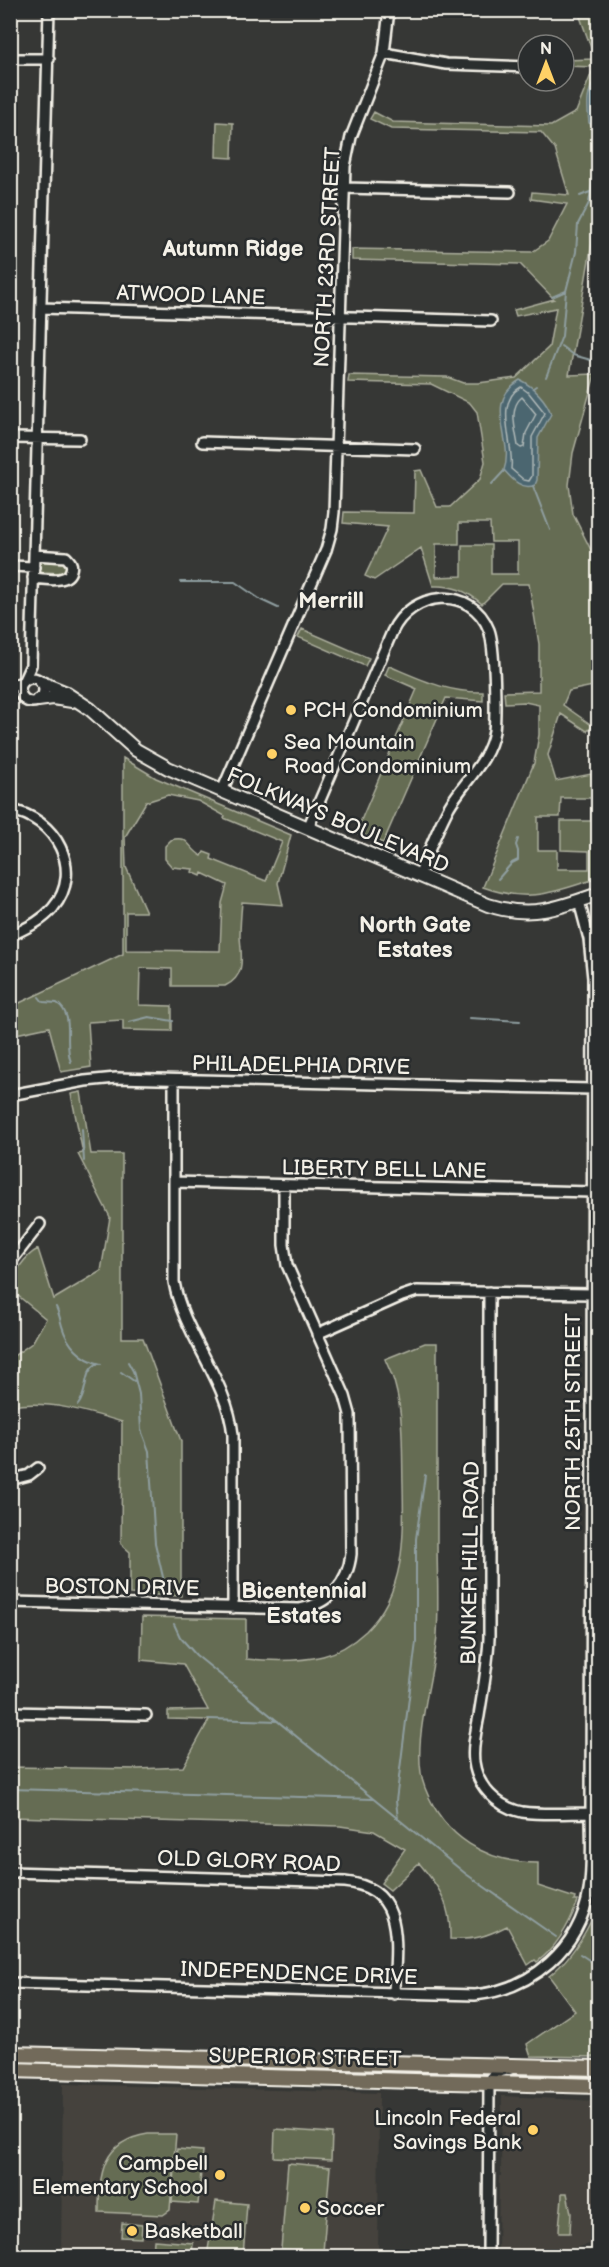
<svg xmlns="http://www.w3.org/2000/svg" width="609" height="2267" viewBox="0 0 609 2267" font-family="'Balsamiq Sans',sans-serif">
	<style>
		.built { fill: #45433d }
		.green { fill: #656c52; stroke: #acae9d; stroke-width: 1.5; fill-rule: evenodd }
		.water { fill: #4b6670; stroke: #8f9ea0; stroke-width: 1.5 }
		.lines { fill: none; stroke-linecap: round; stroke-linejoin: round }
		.shore { stroke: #b0b9b8; stroke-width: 1.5 }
		.stream { stroke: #8f9ea0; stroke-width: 2 }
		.street-casing { stroke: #f4f1e8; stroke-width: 14 }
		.secondary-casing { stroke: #f4f1e8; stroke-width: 16 }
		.primary-casing { stroke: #f4f1e8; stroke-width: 18 }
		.street { stroke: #2a2d2e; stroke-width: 9 }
		.secondary { stroke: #2a2d2e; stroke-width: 12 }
		.primary { stroke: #726b5a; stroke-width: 14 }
		.poi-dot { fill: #ffd166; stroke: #2a2d2e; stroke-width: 2 }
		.labels { text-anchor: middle; stroke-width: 5; stroke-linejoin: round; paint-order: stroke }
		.street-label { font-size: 21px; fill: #f4f1e8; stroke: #2a2d2e }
		.poi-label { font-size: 21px; fill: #f4f1e8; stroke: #2a2d2e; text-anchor: start }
		.neighbourhood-label { font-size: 22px; font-weight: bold; fill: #f4f1e8; stroke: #2a2d2e }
	</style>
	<rect width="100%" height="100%" fill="#363735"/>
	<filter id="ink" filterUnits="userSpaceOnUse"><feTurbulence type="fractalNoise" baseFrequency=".0167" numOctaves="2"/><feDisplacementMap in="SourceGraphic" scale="12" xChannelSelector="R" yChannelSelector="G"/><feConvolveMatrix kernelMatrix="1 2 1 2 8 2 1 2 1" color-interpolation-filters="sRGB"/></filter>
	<g filter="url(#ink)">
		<!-- built -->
		<path class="built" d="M63 2084 379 2093 378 2256H61Z
			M502 2096 598 2101V2242L541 2256H498L499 2176H501Z"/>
		<!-- green -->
		<path class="green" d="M578 11H598V208L569 375 595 374 573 453 569 485 573 514 598 564V685L569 691 563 705 593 726 587 731 561 714 548 755 556 781 591 774 598 801V878C554 892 530 904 483 887L534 763 539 735V705L525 702 505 703 504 692 539 691V644L529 584H502L482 604C467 591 453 585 433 586L421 548 374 580 365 576 388 527 343 523 344 512 414 513 415 471 421 470 437 507H450L480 479 485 462 477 412 470 403 431 384 348 382 349 375 447 377 463 383H478L516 378 549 347 556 308 516 316 514 310 554 299 520 264 352 260V249L532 252 548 241 567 204 531 199 532 192 569 195 555 149 541 132 391 129 370 119 374 112 393 122 551 126 576 112 594 67 564 66V60L595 59ZM459 523H490L491 542H518V574H491V545H462V576L436 577V544H459ZM561 798H591V821H561V850L589 851V869H557V850H538V817H560Z
			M217 122 233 123 232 158 216 157Z
			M44 560 61 561 66 564V570L62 573 42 572 39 564Z
			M302 629 369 658 365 666 298 637Z
			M389 666C420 679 448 693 483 692V701L446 698 383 843 356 832 417 689 385 675Z
			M123 758 156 778 291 835 278 883 283 905 242 902C241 913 240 925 240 936 241 955 247 976 225 986H172V969L140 968 139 1005 172 1006V1031L123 1030V1020L88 1022 91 1067 61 1072 49 1027 11 1035V1007L123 954ZM168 795 198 801 225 816 224 818 282 842 266 881 211 859 212 855 204 852 202 856C188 849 189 834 171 840L165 846V859L172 867 193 869 192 872 201 876 202 873 227 885 222 903 220 951 126 950V912H146L126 867 125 837 146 802Z
			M81 1092 91 1154H122V1338H143L181 1441V1596L130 1594V1552L121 1544 122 1422C86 1411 48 1400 11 1406V1358L32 1343 46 1319 11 1290C10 1276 26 1255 38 1249L54 1299 101 1271 110 1217 78 1154 83 1153 71 1094Z
			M425 1343H437C437 1408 437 1474 437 1539 437 1571 439 1603 437 1635 434 1678 409 1748 425 1788 444 1837 486 1863 538 1863V1886L575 1898 574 1901H578C569 1926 557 1947 537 1962L535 1960 528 1965 507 1926C485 1937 474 1940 450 1939 451 1904 440 1888 419 1863L390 1890 381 1883 405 1849 374 1831 340 1826 11 1817V1767L138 1769 183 1767 209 1720 168 1719V1711L208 1710 183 1664 141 1660 142 1617 246 1619V1659C270 1661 299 1662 323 1656 340 1652 354 1642 366 1631 406 1591 404 1537 403 1485 402 1452 404 1417 395 1385 393 1376 388 1367 385 1359Z
			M591 1921 598 1924V2057L531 2056 527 2044 575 2011 549 1976C568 1961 580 1943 591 1921Z
			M275 2129 332 2133 331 2160 274 2157Z
			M148 2134H176L170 2210 163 2215 99 2212C99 2174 102 2141 148 2134Z
			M177 2149 203 2151 198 2204 172 2202Z
			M288 2163 330 2167 323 2252 281 2249Z
			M562 2193H567L571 2213 570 2233H559C559 2219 562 2207 562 2193Z
			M216 2201 247 2204 243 2256H207Z
			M122 2223 142 2225 141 2238 121 2237Z
			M154 2240 193 2243 192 2256H153Z"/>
		<!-- water -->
		<path class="water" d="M598 75V128L589 123C587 104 586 90 598 75Z
			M520 380C533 386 547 401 551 414L538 438 537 480 535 485C522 491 512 479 504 470 515 440 482 403 520 380Z"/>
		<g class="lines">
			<!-- shore -->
			<path class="shore" d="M521 387 529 393 545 413 532 437V476L529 481 524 480 511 469C515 445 493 402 521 387Z
				M522 397 536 414 526 433 524 447 521 448 518 446C516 431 508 408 522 397Z"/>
			<!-- stream -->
			<path class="stream" d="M580 196 590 192
				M552 297 566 291
				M561 346 573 355 598 362
				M546 377 562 336 566 291 576 252 578 224 589 203 598 147
				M533 388 536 386
				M491 485 504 471
				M533 486 550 530
				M180 582H235L261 600 278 608
				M498 879 512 863 518 860V851L516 845 518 839
				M39 997 43 1002 57 1003C76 1016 63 1043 71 1062
				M469 1018 520 1021
				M129 1022 149 1017 173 1021
				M82 1129 84 1161
				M56 1307C59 1313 60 1319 62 1326 67 1344 81 1360 101 1364
				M128 1362 133 1371 139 1394 141 1430 149 1451 155 1543 166 1590
				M121 1372 134 1381
				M78 1405C89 1391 82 1372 97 1364
				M174 1624 180 1637 196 1655 466 1874 556 1937
				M208 1719 278 1721
				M10 1789 373 1799
				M398 1819 396 1801 416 1642V1539L425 1475
				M580 1954 598 1966"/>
			<!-- street casing -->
			<g class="street-casing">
				<path id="street" d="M384 53 446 64 528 67
					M10 59H49
					M344 188 510 192
					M41 308 491 321
					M10 438 80 439
					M202 442 415 449
					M10 566 34 567
					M33 578C44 579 68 584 71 570 73 564 70 561 66 557L34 555
					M20 690a12 12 0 1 1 24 0a12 12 0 1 1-24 0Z
					M24 680 31 665 49 10
					M10 687 22 682
					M222 791 326 550 332 529 334 512 345 166 351 137 384 53 389 10
					M10 810C55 817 85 870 53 908 41 922 26 928 10 936
					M308 828 392 632C411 591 471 584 489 630 495 646 496 713 494 731 489 762 464 781 449 807 437 829 428 853 419 876
					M174 1080V1282C183 1334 228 1381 233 1435V1608
					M10 1095 85 1081 116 1078 592 1089
					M174 1182 592 1192
					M10 1263 40 1224
					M489 1292V1638C488 1664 483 1690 479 1716 476 1731 472 1747 474 1762 477 1786 497 1807 522 1812 544 1815 569 1813 591 1813
					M317 1334 402 1296 417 1291 591 1294
					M10 1480 29 1475 38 1468
					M10 1602 300 1609C329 1604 348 1583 351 1554L350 1414 345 1396 287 1265 284 1245V1185
					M10 1712 146 1715
					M10 1872 345 1882C408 1888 395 1948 394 1994
					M10 1983 475 1995C532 1989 579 1949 589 1891 593 1866 591 1839 591 1813L593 978 589 939 579 901
					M488 2256 489 2083C492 2072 501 2072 511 2069"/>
			</g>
			<!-- secondary casing -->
			<g class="secondary-casing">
				<path id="secondary" d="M42 683 64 692 90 709 136 750 168 768 488 905C530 919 559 908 598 894
					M38 700 53 698 72 701"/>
			</g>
			<!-- primary casing -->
			<g class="primary-casing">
				<path id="primary" d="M10 2054 598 2068
					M10 2070 598 2086"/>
			</g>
			<!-- street -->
			<use href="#street" class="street"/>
			<!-- secondary -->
			<use href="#secondary" class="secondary"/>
			<!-- primary -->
			<use href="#primary" class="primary"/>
		</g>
	</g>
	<!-- markers -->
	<g class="poi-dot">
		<circle cx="291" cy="710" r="6"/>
		<circle cx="272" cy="754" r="6"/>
		<circle cx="533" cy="2130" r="6"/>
		<circle cx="220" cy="2175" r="6"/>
		<circle cx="305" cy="2208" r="6"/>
		<circle cx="132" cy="2231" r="6"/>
	</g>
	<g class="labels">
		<!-- street labels -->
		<g class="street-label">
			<text transform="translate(327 257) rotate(-87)" y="7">NORTH 23RD STREET</text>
			<text transform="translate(191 295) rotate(2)" y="7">ATWOOD LANE</text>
			<text transform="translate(338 820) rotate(23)" y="7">FOLKWAYS BOULEVARD</text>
			<text transform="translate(301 1065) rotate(1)" y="7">PHILADELPHIA DRIVE</text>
			<text transform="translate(384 1169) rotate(1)" y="7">LIBERTY BELL LANE</text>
			<text transform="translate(573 1422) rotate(-90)" y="7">NORTH 25TH STREET</text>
			<text transform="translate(470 1563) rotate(-89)" y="7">BUNKER HILL ROAD</text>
			<text transform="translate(122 1587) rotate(1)" y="7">BOSTON DRIVE</text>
			<text transform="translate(249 1861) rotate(2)" y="7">OLD GLORY ROAD</text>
			<text transform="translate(299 1973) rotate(2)" y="7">INDEPENDENCE DRIVE</text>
			<text transform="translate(305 2057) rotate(1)" y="7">SUPERIOR STREET</text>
		</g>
		<!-- poi labels -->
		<g class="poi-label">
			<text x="303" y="717">PCH Condominium</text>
			<text x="284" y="749">Sea Mountain<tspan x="284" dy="24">Road Condominium</tspan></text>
			<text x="521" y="2125" text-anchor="end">Lincoln Federal<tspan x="521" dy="24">Savings Bank</tspan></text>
			<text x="208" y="2170" text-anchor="end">Campbell<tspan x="208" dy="24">Elementary School</tspan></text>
			<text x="317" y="2215">Soccer</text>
			<text x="144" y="2238">Basketball</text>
		</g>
		<!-- neighbourhood labels -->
		<g class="neighbourhood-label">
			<text x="233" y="256">Autumn Ridge</text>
			<text x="331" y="608">Merrill</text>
			<text x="415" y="932">North Gate<tspan x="415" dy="25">Estates</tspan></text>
			<text x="304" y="1598">Bicentennial<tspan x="304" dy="25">Estates</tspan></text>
		</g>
	</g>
	<!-- margin -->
	<rect width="609" height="2267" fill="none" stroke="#2a2d2e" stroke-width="36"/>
	<rect x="18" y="18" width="573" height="2231" fill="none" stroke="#f4f1e8" stroke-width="2" filter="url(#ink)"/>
	<!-- north arrow -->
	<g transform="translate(546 63)"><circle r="28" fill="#2a2d2e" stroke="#7b7b78" stroke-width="1.5"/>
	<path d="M0-4.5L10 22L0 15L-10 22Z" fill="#ffd166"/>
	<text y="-9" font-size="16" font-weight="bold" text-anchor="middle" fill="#f4f1e8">N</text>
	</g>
</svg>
